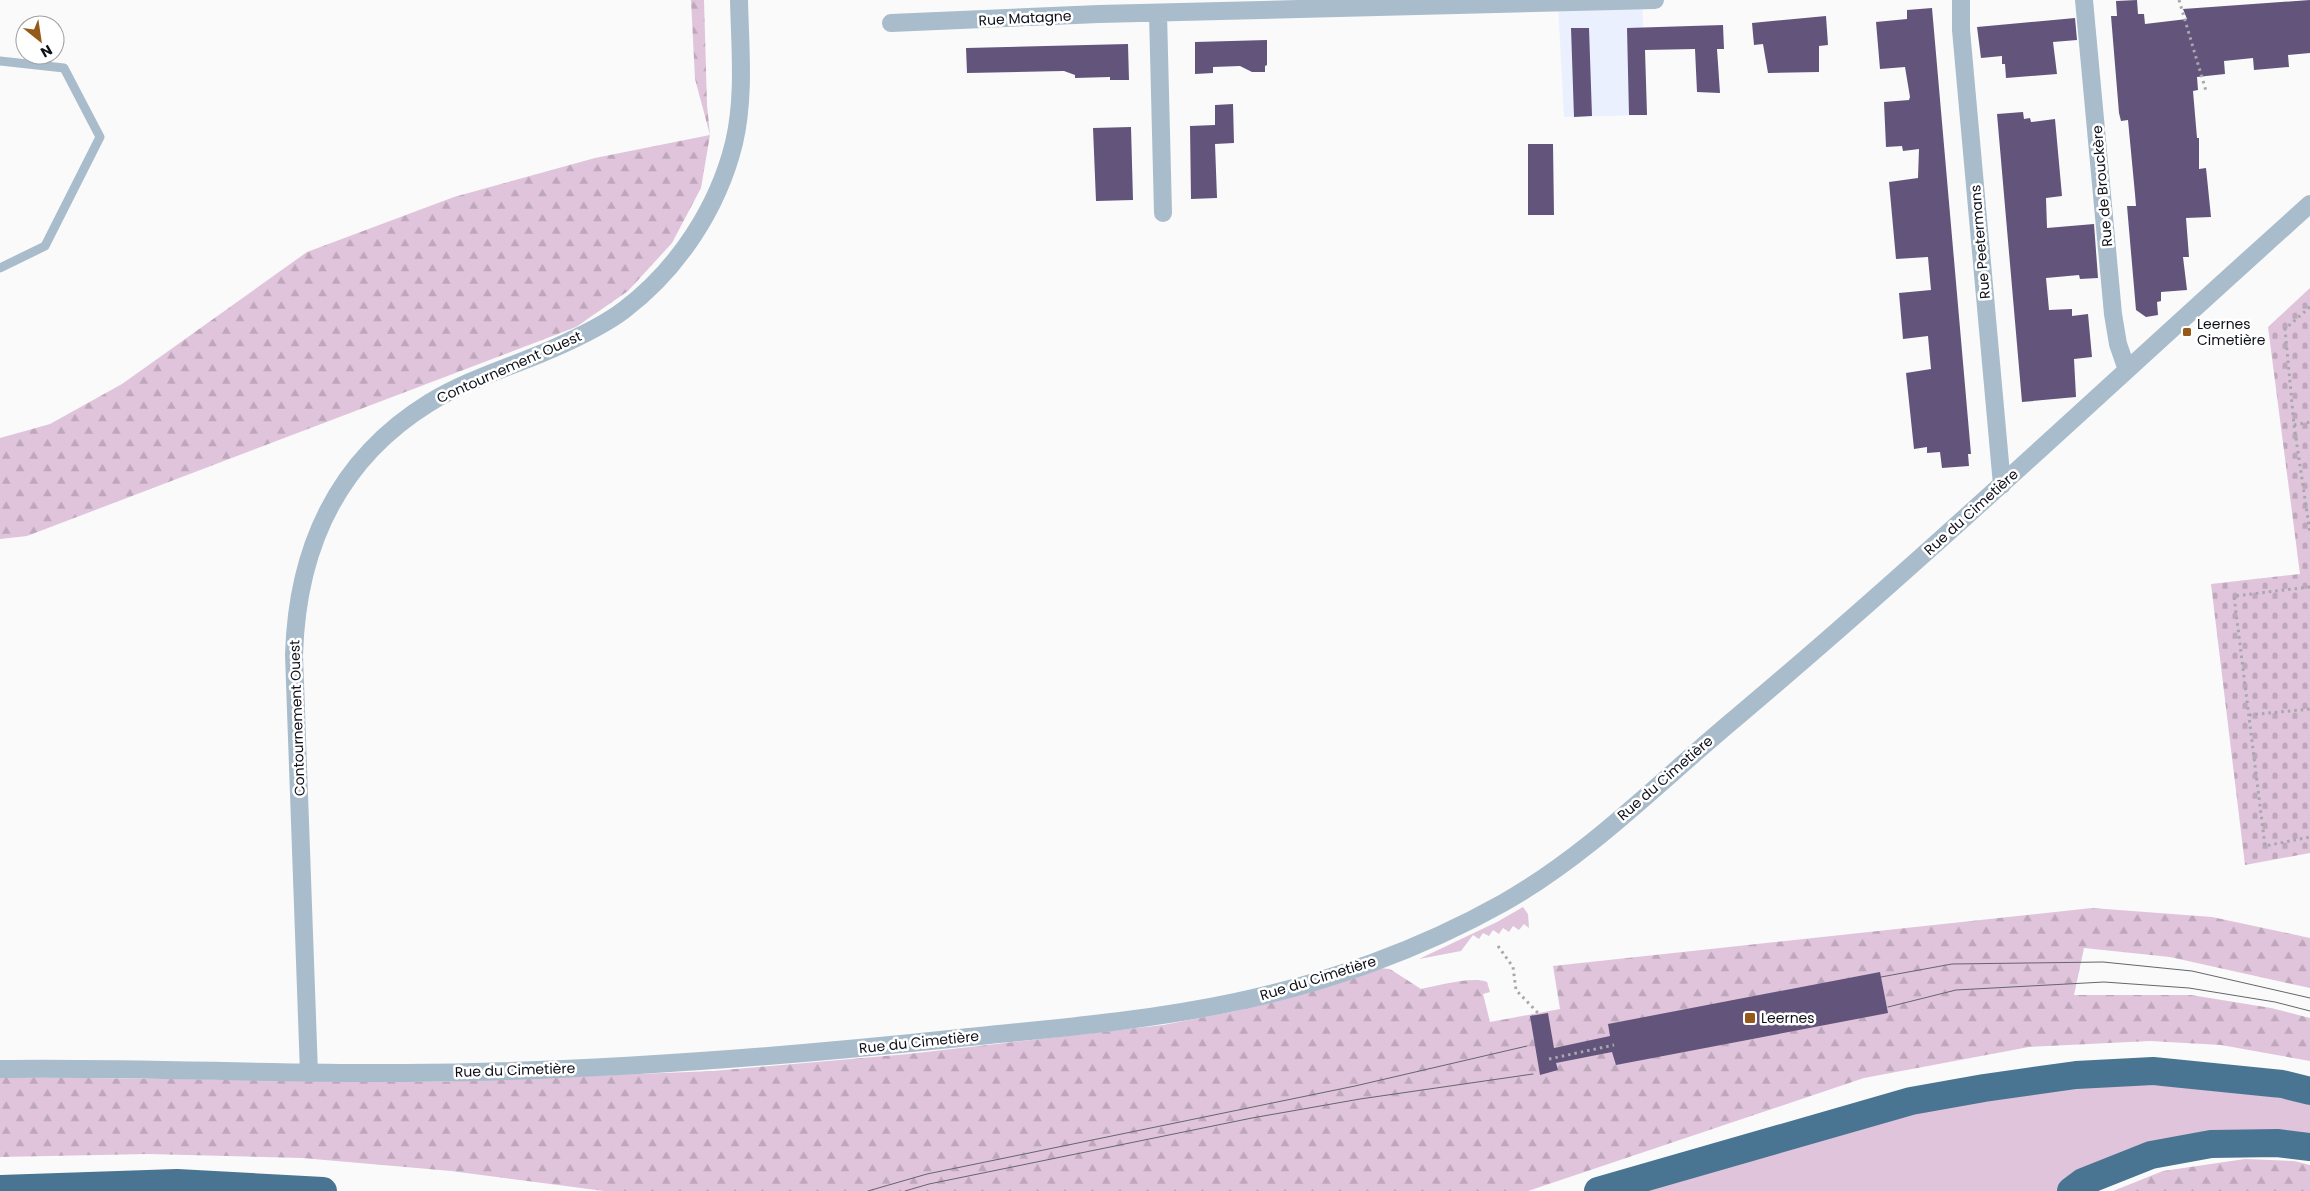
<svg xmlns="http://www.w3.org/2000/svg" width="2310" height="1191" viewBox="0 0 2310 1191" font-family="Poppins,sans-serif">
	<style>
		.built { fill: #ebf0fe }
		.green { fill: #e0c4db }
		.forest { fill: url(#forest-firs) }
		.cemetery { fill: url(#cemetery-stones) }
		.building { fill: #63547c }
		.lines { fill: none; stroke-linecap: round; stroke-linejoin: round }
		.path { stroke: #a7a8ab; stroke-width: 3; stroke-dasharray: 2.5 4; stroke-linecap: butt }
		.lane { stroke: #a9bccb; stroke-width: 9 }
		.street { stroke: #a9bccb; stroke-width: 18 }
		.highway { stroke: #4a7592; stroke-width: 28 }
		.tram { stroke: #64666b; stroke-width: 1 }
		.poi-dot { fill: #955a19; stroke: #fff; stroke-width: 2 }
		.labels { text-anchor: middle; stroke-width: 5; stroke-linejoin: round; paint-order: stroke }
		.street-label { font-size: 14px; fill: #0d1019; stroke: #fff }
		.poi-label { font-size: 14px; fill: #0d1019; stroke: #fff; text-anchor: start }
	</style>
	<defs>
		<pattern id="forest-firs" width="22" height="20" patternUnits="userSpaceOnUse" patternTransform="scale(1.25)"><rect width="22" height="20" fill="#e0c4db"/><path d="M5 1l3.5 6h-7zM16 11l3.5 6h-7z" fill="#bfa7bb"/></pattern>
		<pattern id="cemetery-stones" width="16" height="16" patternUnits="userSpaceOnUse" patternTransform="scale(1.25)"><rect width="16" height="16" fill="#e0c4db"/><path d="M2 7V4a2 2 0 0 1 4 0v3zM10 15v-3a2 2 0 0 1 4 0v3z" fill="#bfa7bb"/></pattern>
	</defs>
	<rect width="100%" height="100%" fill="#fafafa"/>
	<!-- built -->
	<path class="built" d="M1642 1 1647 115 1564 117 1558 4Z"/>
	<!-- green -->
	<path class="green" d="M1523 907 1528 914 1529 928 1524 924 1519 930 1513 926 1509 932 1503 928 1499 934 1493 930 1489 936 1483 933 1479 939 1473 935 1461 951 1419 959 1497 922Z
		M2116 1084C2182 1086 2246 1088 2310 1105V1138L2290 1134 2062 1191H1637L1892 1119 1980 1099Z"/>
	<!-- forest -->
	<path class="forest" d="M691 0H704L707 105 710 135 701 188 672 243 628 291 576 327 27 536 0 539V438L50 424 122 384 307 252 454 197 595 158 710 135 695 79Z
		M2092 908 2212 917 2310 938V988L2170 957 2084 948 2074 995H2191L2271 1008 2310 1018V1061L2221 1045 2150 1041 2029 1047 1864 1078 1528 1191H604L451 1171 302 1158 148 1154 0 1157V1077L438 1082 713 1071 908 1054 1163 1025 1236 1011 1322 988 1379 968 1390 969 1421 989C1438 986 1472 976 1487 982L1490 992 1483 994 1490 1022 1560 1009 1553 966Z
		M2245 1159 2294 1161 2310 1165V1191H2113L2163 1171Z"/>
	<!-- cemetery -->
	<path class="cemetery" d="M2310 288V853L2245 865 2211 584 2300 574 2268 327Z"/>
	<!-- building -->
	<path class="building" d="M2137 0 2138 14H2144L2145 24 2187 19 2183 9 2310 0V53L2288 55 2289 67 2254 70 2253 58 2224 61 2225 74 2197 77 2198 90 2193 91 2197 138H2199V169L2206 168 2211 217 2186 218 2189 257H2183L2187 290 2161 292V301L2157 302 2158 315 2146 317 2136 310 2127 206H2136L2135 194 2128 120 2121 121 2119 113 2111 16H2117L2116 1Z
		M1932 8 1971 454H1968L1969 466 1942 468 1940 452 1927 453V447L1914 449 1906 373 1931 369 1928 336 1903 339 1899 293 1931 290 1928 257 1896 259 1889 182 1918 178 1919 149 1903 151 1902 146 1886 147 1884 102 1909 100 1910 97 1905 67 1880 69 1876 22 1907 19V10Z
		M1826 16 1828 45 1819 46V72L1768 73 1763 44 1754 45 1752 23Z
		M2075 18 2077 40 2053 42 2057 74 2006 78 2005 64H2002V56L1981 58 1977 27Z
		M1723 25 1724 49H1717L1720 93 1697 92 1695 49 1645 50 1647 115H1629L1627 28Z
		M1571 28H1589L1592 116 1574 117Z
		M1267 40V65L1265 66V72H1252L1240 66 1213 67V73L1195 74V42Z
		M1128 44 1129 80H1110V77L1075 78V75L1064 71 967 73 966 48Z
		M1233 104 1234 143 1215 144 1217 198 1191 199 1190 126 1215 125V105Z
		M2023 112 2024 119 2030 118 2031 122 2055 119 2062 196 2046 198 2047 228 2094 224 2098 278 2080 279 2079 275 2046 278 2049 310 2072 309V316L2088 314 2092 357 2074 359 2076 397 2022 402 1997 114Z
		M1131 127 1133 200 1096 201 1093 128Z
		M1528 144H1553L1554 215H1528Z
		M1880 972 1888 1013 1616 1065 1612 1052 1556 1063 1558 1070 1540 1075 1530 1016 1548 1013 1554 1048 1610 1036 1608 1024Z"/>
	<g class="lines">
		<!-- path -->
		<path class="path" d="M2179 0 2206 91
			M2310 307 2285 329 2294 425 2310 533
			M2294 425 2310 422
			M2310 587 2234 596 2265 846 2310 837
			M2249 715 2310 709
			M1498 946 1513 967 1516 990 1539 1014
			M1549 1059 1614 1045"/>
		<!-- lane -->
		<path class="lane" d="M0 61 64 68 100 137 45 246 0 268"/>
		<!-- street -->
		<path class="street" d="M1961 0V30L2002 485
			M2084 0 2113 314 2118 344 2127 370
			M1158 13 1163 213
			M891 23 1099 14 1655 0
			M0 1069C135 1067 269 1074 404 1073 587 1072 769 1058 950 1039 1045 1029 1141 1022 1235 1002 1327 983 1421 949 1503 903 1590 854 1661 780 1737 717 1933 552 2119 375 2310 204
			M309 1073 294 655C297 549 337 460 429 403 468 379 511 367 552 349 577 338 603 326 624 310 678 269 718 208 734 143 745 96 740 47 739 0"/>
		<!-- highway -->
		<path class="highway" d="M0 1189 177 1183 323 1191
			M1598 1191 1911 1101 1984 1088 2076 1075 2153 1071 2282 1084 2310 1091
			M2071 1191 2083 1182 2151 1155 2211 1144 2277 1143 2310 1147"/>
		<!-- tram -->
		<path class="tram" d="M1881 977 1952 964 2103 962 2192 971 2310 998
			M1888 1007 1956 990 2104 982 2189 988 2275 1002 2310 1011
			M868 1191 927 1174 1355 1086 1527 1046
			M905 1191 929 1184 1252 1118 1360 1099 1533 1074"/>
	</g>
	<!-- markers -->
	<g class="poi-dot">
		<rect x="2182" y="327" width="10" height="10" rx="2.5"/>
		<rect x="1744" y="1012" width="12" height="12" rx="2.5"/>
	</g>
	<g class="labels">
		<!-- street labels -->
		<g class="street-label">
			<text transform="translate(1025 18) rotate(-3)" y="5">Rue Matagne</text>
			<text transform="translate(2102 186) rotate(-95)" y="5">Rue de Brouckère</text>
			<text transform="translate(1980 242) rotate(-95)" y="5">Rue Peetermans</text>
			<text transform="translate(509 367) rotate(-24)" y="5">Contournement Ouest</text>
			<text transform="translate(1971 512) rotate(-42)" y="5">Rue du Cimetière</text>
			<text transform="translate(297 718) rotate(-92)" y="5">Contournement Ouest</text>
			<text transform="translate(1665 778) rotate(-41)" y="5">Rue du Cimetière</text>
			<text transform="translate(1318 978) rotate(-17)" y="5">Rue du Cimetière</text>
			<text transform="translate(919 1042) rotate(-6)" y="5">Rue du Cimetière</text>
			<text transform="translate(515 1070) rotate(-2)" y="5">Rue du Cimetière</text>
		</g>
		<!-- poi labels -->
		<g class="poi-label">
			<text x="2197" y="329">Leernes<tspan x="2197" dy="16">Cimetière</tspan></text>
			<text x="1761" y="1023">Leernes</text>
		</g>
	</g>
	<!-- north arrow -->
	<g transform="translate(40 40) rotate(150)"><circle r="24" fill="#ffffff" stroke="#9e9fa3"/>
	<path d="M0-4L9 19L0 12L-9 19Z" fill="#955a19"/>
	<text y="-8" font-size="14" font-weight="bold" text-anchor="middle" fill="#0d1019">N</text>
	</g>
</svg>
